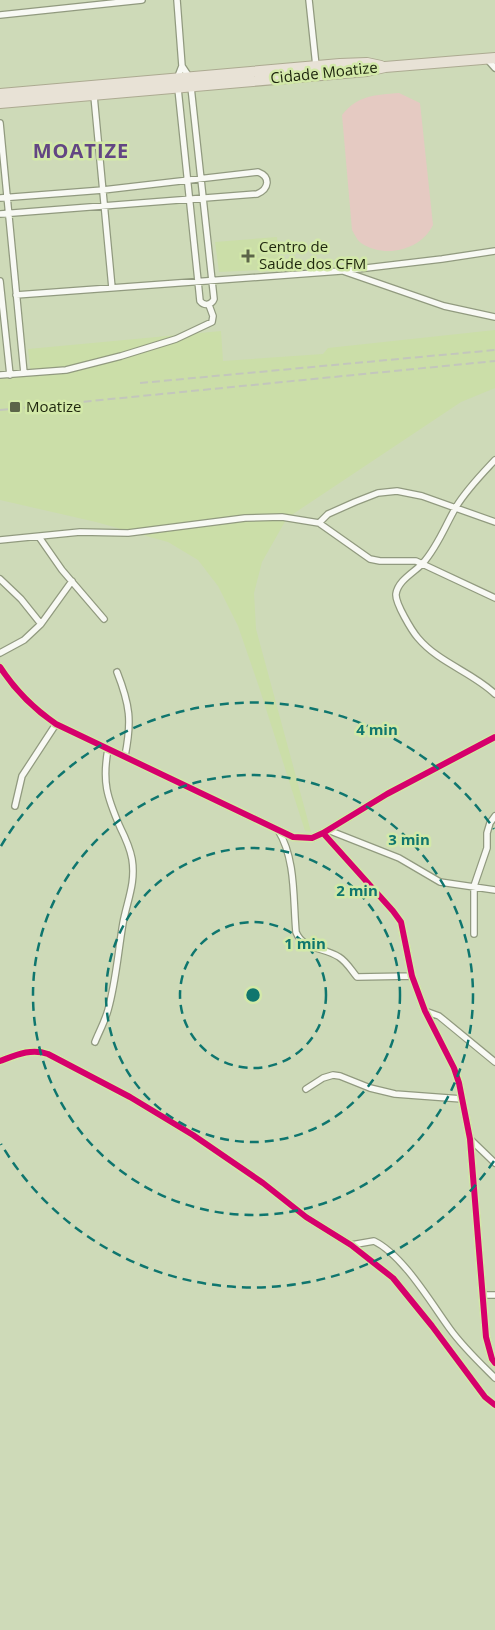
<svg xmlns="http://www.w3.org/2000/svg" width="495" height="1630" viewBox="0 0 495 1630" font-family="'Open Sans',sans-serif">
	<style>
		.built { fill: #cbdea8 }
		.green { fill: #e5cac2 }
		.lines { fill: none; stroke-linecap: round; stroke-linejoin: round }
		.street-casing { stroke: #919a7f; stroke-width: 8 }
		.highway-casing { stroke: #acaa91; stroke-width: 12 }
		.street { stroke: #f8f9f4; stroke-width: 5.5 }
		.highway { stroke: #e8e2d6; stroke-width: 10 }
		.rail { stroke: #c3c6bc; stroke-width: 2; stroke-dasharray: 8 4; stroke-linecap: butt }
		.cycleway-casing { stroke: #d3e9a9; stroke-width: 9 }
		.cycleway { stroke: #d6006c; stroke-width: 6 }
		.ring { fill: none; stroke: #0f766e; stroke-width: 2.5; stroke-dasharray: 9 6 }
		.poi-dot { fill: #5c6549; stroke: #d3e9a9; stroke-width: 2 }
		.labels { text-anchor: middle; stroke-width: 5; stroke-linejoin: round; paint-order: stroke }
		.street-label { font-size: 15px; fill: #1e260d; stroke: #d3e9a9 }
		.poi-label { font-size: 15px; fill: #1e260d; stroke: #d3e9a9; text-anchor: start }
		.district-label { font-size: 20px; font-weight: bold; letter-spacing: 1px; fill: #624683; stroke: #d3e9a9 }
		.centre { fill: #0f766e; stroke: #d3e9a9; stroke-width: 2.5 }
		.ring-label { font-size: 15px; text-anchor: middle; font-weight: bold; fill: #0f766e; stroke: #d3e9a9; stroke-width: 5; stroke-linejoin: round; paint-order: stroke }
	</style>
	<rect width="100%" height="100%" fill="#cedab8"/>
	<!-- built -->
	<path class="built" d="M277 237 280 269 219 272 215 242Z
		M495 330V388L461 402 287 518 262 562 254 593 256 629 311 832 305 831 259 687 238 626 218 586 198 560 168 542 96 522 0 500V376L31 374 28 349 221 331 223 361 323 354 328 348Z"/>
	<!-- green -->
	<path class="green" d="M399 93 420 103 433 225C421 250 385 259 361 243 357 240 355 235 352 230L342 115C357 95 376 95 399 93Z"/>
	<g class="lines">
		<!-- street casing -->
		<g class="street-casing">
			<path id="street" d="M177 0 182 66 177 79 198 281 200 301C204 306 210 305 213 301L214 299 190 78 182 66
				M309 0 316 66
				M0 15 142 0
				M487 59 495 68
				M94 96 112 288
				M0 123 24 373
				M0 198 103 190 258 172C271 177 269 189 257 194L0 214
				M343 271 444 306 495 317
				M0 281 10 375
				M16 295 341 271 442 259 495 251
				M0 375 66 370 121 356 176 339 212 322 213 316 209 305
				M495 460C481 475 467 489 456 507 445 526 438 546 423 563 415 572 398 580 396 594 395 603 412 631 418 638 439 663 472 672 495 694
				M319 523 328 514 355 502 378 493 397 491 422 496 495 522
				M39 537 62 570 104 619
				M0 540 80 532 128 533 245 518 282 517 319 523 370 559 380 561H416L495 598
				M0 579 21 599 41 624
				M0 653 24 640 41 624 72 581
				M0 667C15 690 34 709 56 724L293 837 312 838 323 833 387 794 495 737
				M117 672C130 705 132 721 125 756
				M15 806 22 776 56 724
				M278 830C296 859 293 899 296 932 303 950 324 947 339 957 347 962 351 970 357 977L412 976
				M328 830 399 858 440 882 495 890
				M323 833 393 911 401 922 412 976 425 1011 454 1068 459 1083 470 1139 486 1337 492 1359 495 1363
				M474 934V886L487 848V833L490 823 495 816
				M425 1011 439 1016 495 1062
				M95 1042C99 1032 105 1021 108 1010 116 982 118 952 123 923 127 901 136 883 132 859 130 848 125 837 120 827 107 797 102 782 108 749
				M0 1061C16 1055 31 1048 48 1054L130 1097 193 1135 263 1183 306 1217 351 1245 393 1278 432 1326 485 1397 495 1405
				M306 1089 323 1078 333 1075 340 1076 370 1088 395 1094 462 1099
				M470 1139 495 1163
				M351 1245 374 1241C403 1255 431 1303 450 1329 463 1347 479 1362 495 1378
				M483 1295H495"/>
		</g>
		<!-- highway casing -->
		<g class="highway-casing">
			<path id="highway" d="M0 94 340 64 367 63 381 66
				M0 103 367 71 385 67 495 58"/>
		</g>
		<!-- street -->
		<use href="#street" class="street"/>
		<!-- highway -->
		<use href="#highway" class="highway"/>
		<!-- rail -->
		<path class="rail" d="M140 383 495 350
			M0 410 495 361"/>
		<!-- cycleway casing -->
		<g class="cycleway-casing">
			<path id="cycleway" d="M0 667C15 690 34 709 56 724L293 837 312 838 323 833 387 794 495 737
				M323 833 393 911 401 922 412 976 425 1011 454 1068 459 1083 470 1139 486 1337 492 1359 495 1363
				M0 1061C16 1055 31 1048 48 1054L130 1097 193 1135 263 1183 306 1217 351 1245 393 1278 432 1326 485 1397 495 1405"/>
		</g>
		<!-- cycleway -->
		<use href="#cycleway" class="cycleway"/>
	</g>
	<!-- distance rings -->
	<g class="ring">
		<circle cx="253" cy="995" r="73"/>
		<circle cx="253" cy="995" r="147"/>
		<circle cx="253" cy="995" r="220"/>
		<path d="M494 1161A293 293 0 0 1 1 1144M1 846A293 293 0 0 1 494 829"/>
	</g>
	<!-- markers -->
	<g class="poi-dot">
		<path d="M245.5 248.5h5v5h5v5h-5v5h-5v-5h-5v-5h5z"/>
		<rect x="9" y="401" width="12" height="12" rx="2.5"/>
	</g>
	<g class="labels">
		<!-- street labels -->
		<g class="street-label">
			<text transform="translate(324 73) rotate(-6)" y="5">Cidade Moatize</text>
		</g>
		<!-- poi labels -->
		<g class="poi-label">
			<text x="259" y="252">Centro de<tspan x="259" dy="17">Saúde dos CFM</tspan></text>
			<text x="26" y="412">Moatize</text>
		</g>
		<!-- district labels -->
		<g class="district-label">
			<text x="81" y="158">MOATIZE</text>
		</g>
	</g>
	<circle cx="253" cy="995" r="8" class="centre"/>
	<g class="ring-label">
		<text x="377" y="735">4 min</text>
		<text x="409" y="845">3 min</text>
		<text x="357" y="896">2 min</text>
		<text x="305" y="949">1 min</text>
	</g>
</svg>
